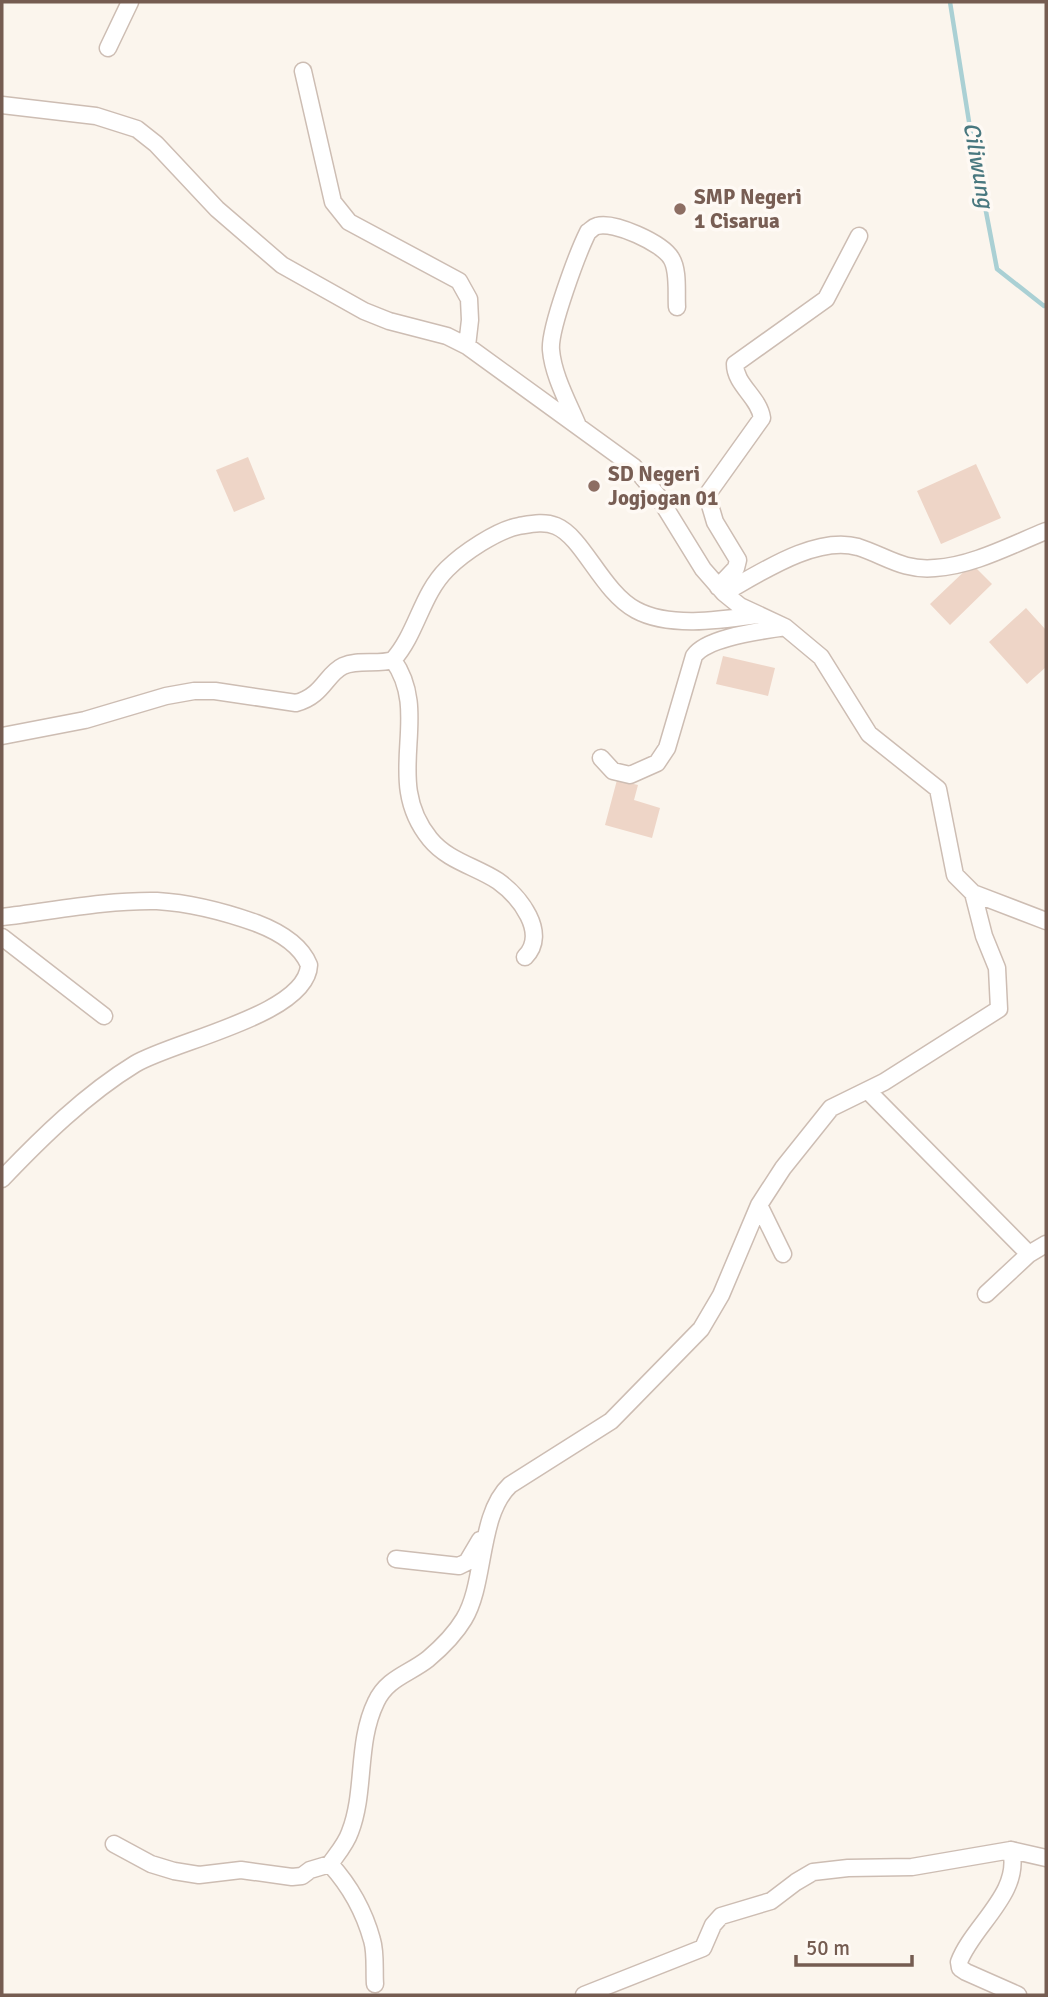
<svg xmlns="http://www.w3.org/2000/svg" width="1048" height="1997" viewBox="0 0 1048 1997" font-family="Signika,sans-serif">
	<style>
		.lines { fill: none; stroke-linecap: round; stroke-linejoin: round }
		.stream { stroke: #aad0d4; stroke-width: 4.5 }
		.building { fill: #eed5c7 }
		.minor-casing { stroke: #cdbdb3; stroke-width: 19 }
		.minor { stroke: #fff; stroke-width: 16 }
		.education-dot { fill: #8d6e63; stroke: #fef9f4; stroke-width: 2.5 }
		.labels { text-anchor: middle; stroke-width: 7; stroke-linejoin: round; paint-order: stroke }
		.education-label { font-size: 21px; font-weight: bold; fill: #785e54; stroke: #fef9f4; text-anchor: start }
		.water-label { font-size: 23px; font-style: italic; fill: #49787f; stroke: #fef9f4 }
	</style>
	<rect width="100%" height="100%" fill="#fbf5ed"/>
	<g class="lines">
		<!-- stream -->
		<path class="stream" d="M950 2 970 128 997 269 1044 306 1046 305"/>
	</g>
	<!-- building -->
	<path class="building" d="M248 457 265 499 234 512 216 470Z
		M976 464 1001 518 941 544 917 491Z
		M972 564 992 584 950 625 930 604Z
		M1026 608 1046 630V667L1027 684 989 642Z
		M723 656 775 668 768 696 716 684Z
		M617 780 638 785 634 800 660 808 652 838 605 825Z"/>
	<g class="lines">
		<!-- minor casing -->
		<g class="minor-casing">
			<path id="minor" d="M108 48 130 2
				M303 71 333 202 349 222 459 281 469 299 470 320 467 346
				M2 105 96 116 137 129 156 144 217 209 282 265 364 311 389 321 447 336 467 346 634 467 658 496 703 569 724 593 740 606 785 627 821 657 869 734 938 789 955 875 973 893 1046 921
				M578 426C568 402 553 375 551 350 549 329 578 252 588 232 591 230 593 227 597 226 614 221 662 243 671 258 679 270 676 293 677 307
				M718 587 736 568 738 560 715 522 707 495 762 418C759 397 735 385 735 364L826 299 859 236
				M724 593C760 573 816 535 858 547 886 556 903 571 935 568 972 566 1011 545 1046 531
				M393 660C433 716 381 779 430 839 448 861 475 866 498 881 519 896 549 933 525 957
				M2 736 85 720 166 696 194 691H215L296 703C323 696 326 674 343 666 358 659 378 665 393 660 417 633 421 595 447 569 463 553 497 530 519 526 531 524 544 521 556 526 583 537 602 592 636 610 669 628 721 620 757 615
				M601 758 613 771 630 775 657 763 667 748 694 656C707 637 762 631 785 627
				M2 917C53 911 105 900 157 901 190 903 225 912 256 923 277 931 300 943 309 965 307 1015 173 1041 135 1064 86 1094 41 1138 2 1179
				M2 937 104 1016
				M868 1091 1029 1254
				M759 1205 783 1254
				M986 1294 1029 1254 1046 1244
				M396 1559 459 1566 467 1562 480 1540
				M114 1844 151 1864 174 1871 199 1875 241 1870 292 1877 302 1876 310 1870 330 1864
				M1011 1850 1046 1858
				M375 1984C374 1970 376 1953 372 1940 364 1911 350 1886 330 1864 337 1854 346 1844 350 1832 366 1791 356 1743 376 1702 387 1678 409 1674 428 1659 441 1648 455 1634 464 1619 486 1583 478 1515 510 1485L611 1421 701 1329 721 1295 759 1205 783 1168 831 1108 884 1082 999 1009 997 968 984 936 973 893
				M584 1995 703 1948 713 1925 721 1916 771 1901 796 1882 813 1872 848 1868 912 1867 1011 1850C1022 1893 973 1925 959 1962L960 1968 966 1972 1018 1995"/>
		</g>
		<!-- minor -->
		<use href="#minor" class="minor"/>
	</g>
	<!-- markers -->
	<g class="education-dot">
		<circle cx="680" cy="209" r="7"/>
		<circle cx="594" cy="486" r="7"/>
	</g>
	<g class="labels">
		<!-- education labels -->
		<g class="education-label">
			<text x="694" y="204">SMP Negeri<tspan x="694" dy="24">1 Cisarua</tspan></text>
			<text x="608" y="481">SD Negeri<tspan x="608" dy="24">Jogjogan 01</tspan></text>
		</g>
		<!-- water labels -->
		<g class="water-label">
			<text transform="translate(979 165) rotate(80)" y="8">Ciliwung</text>
		</g>
	</g>
	<!-- border -->
	<rect width="1048" height="1997" fill="none" stroke="#755c51" stroke-width="7"/>
	<!-- scale -->
	<path d="M796 1955v10h116v-10" fill="none" stroke="#755c51" stroke-width="3.5"/>
	<text x="806" y="1955" font-size="21" fill="#755c51" stroke="#fef9f4" stroke-width="5" paint-order="stroke">50 m</text>
</svg>
